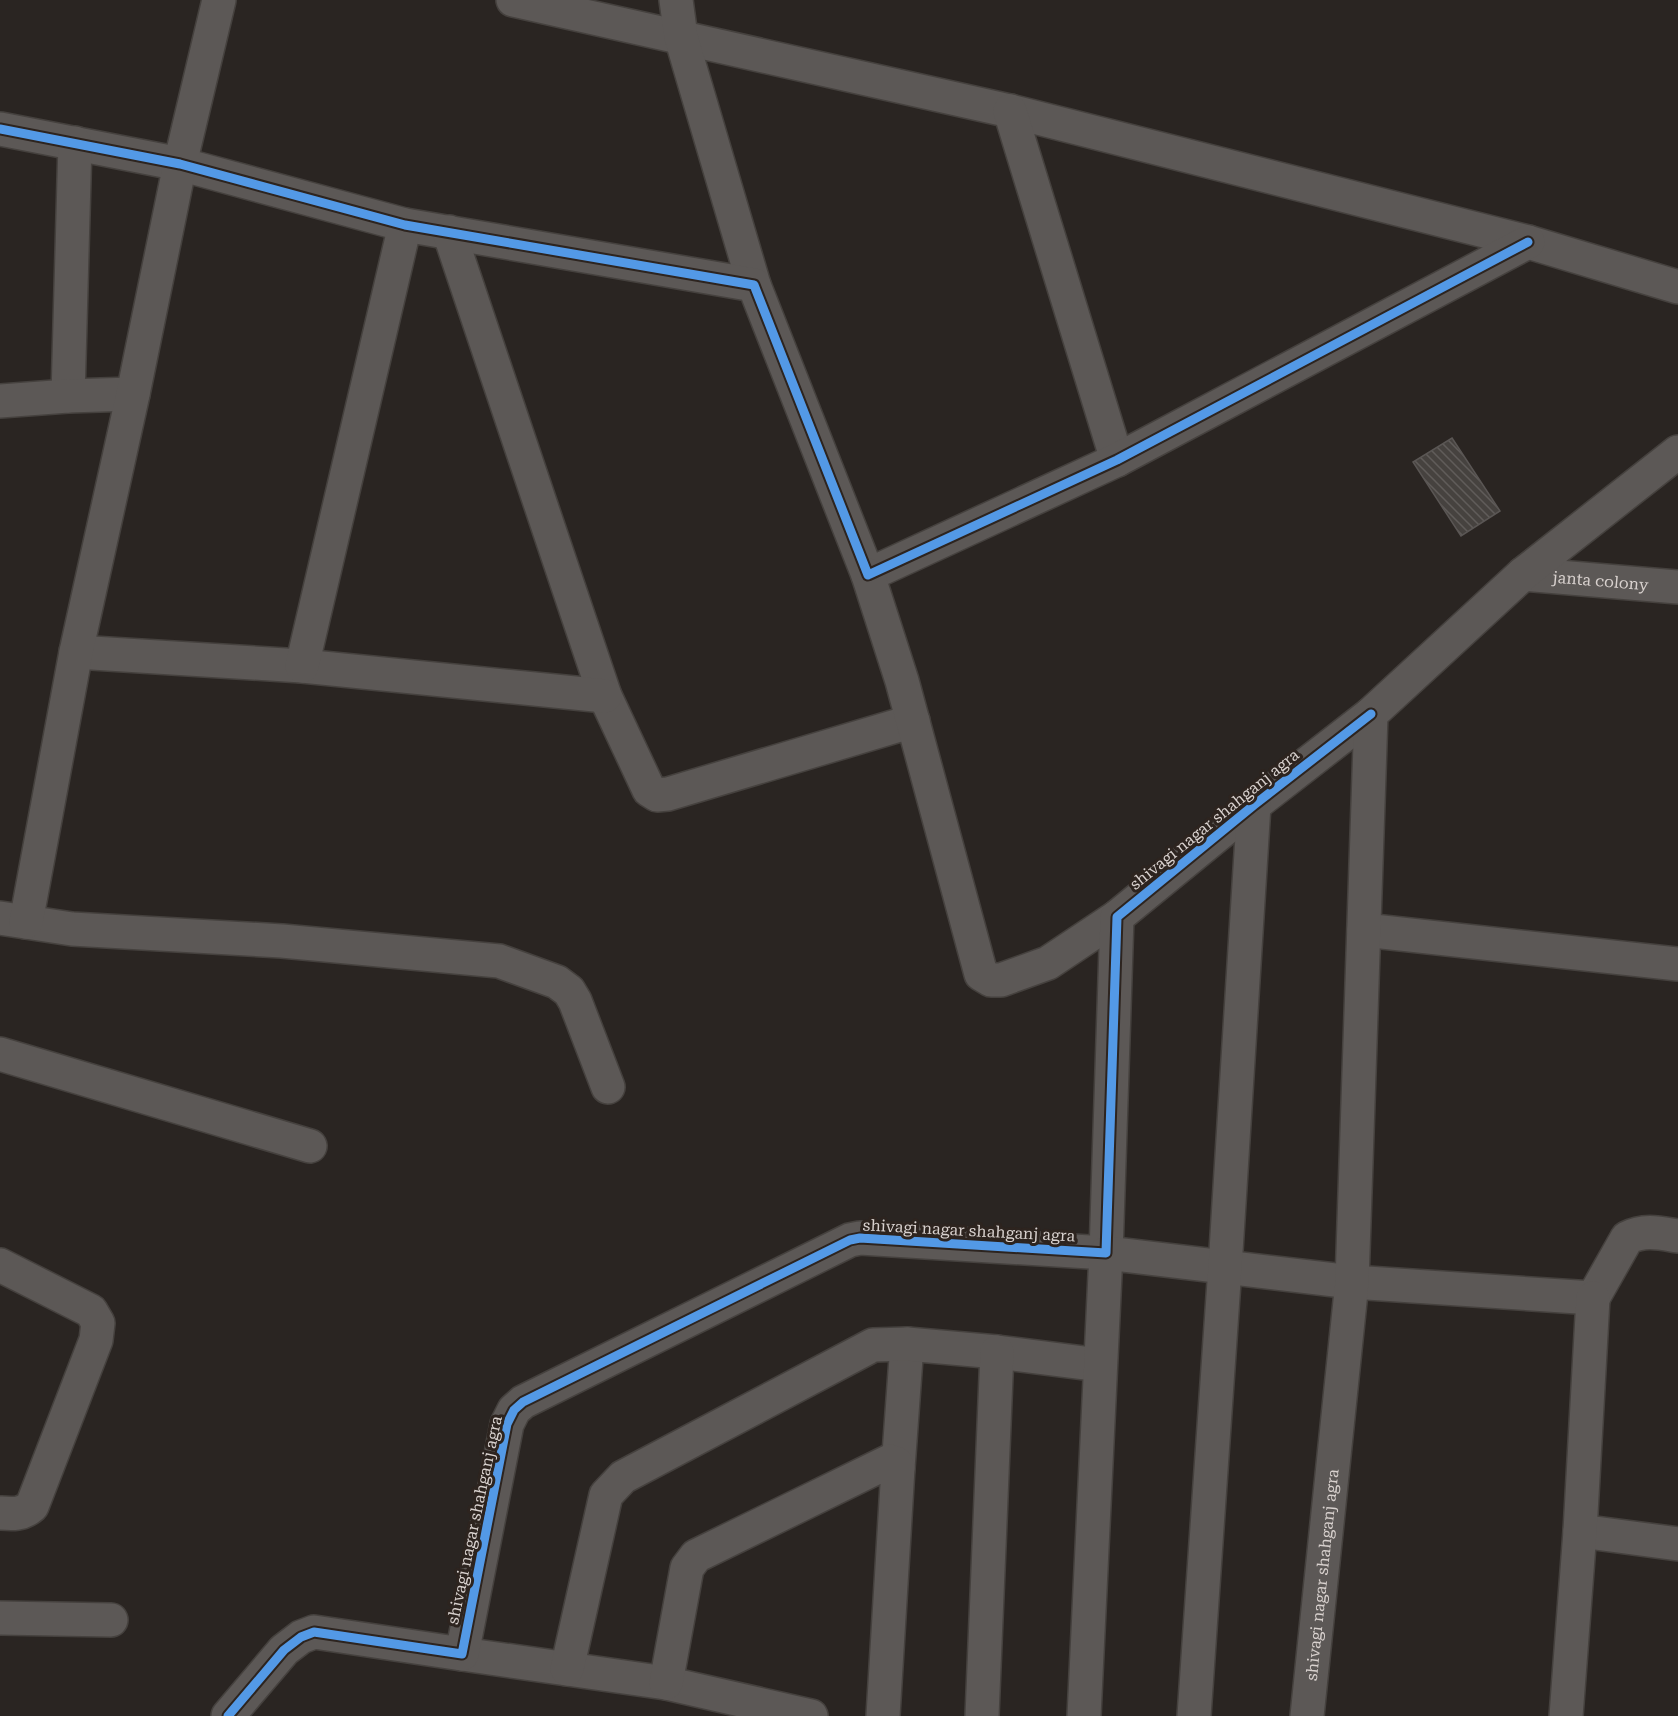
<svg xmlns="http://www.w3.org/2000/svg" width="1678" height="1716" viewBox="0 0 1678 1716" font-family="'Roboto Serif',serif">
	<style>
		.building { fill: url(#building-back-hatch); stroke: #5a5654; stroke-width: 1.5 }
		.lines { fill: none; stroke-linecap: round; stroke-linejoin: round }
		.minor-casing { stroke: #45413e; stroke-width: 36 }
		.minor { stroke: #5c5856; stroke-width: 33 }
		.cycleway-casing { stroke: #2d241f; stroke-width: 13 }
		.cycleway { stroke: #5399e6; stroke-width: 9 }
		.labels { text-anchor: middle; stroke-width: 6; stroke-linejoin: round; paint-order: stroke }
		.street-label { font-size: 16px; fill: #d8d1ce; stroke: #2d241f }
	</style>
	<defs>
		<pattern id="building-back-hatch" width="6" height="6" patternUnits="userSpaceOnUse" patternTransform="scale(1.5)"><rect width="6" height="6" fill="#46423f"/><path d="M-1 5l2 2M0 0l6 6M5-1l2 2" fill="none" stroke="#605c5a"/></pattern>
	</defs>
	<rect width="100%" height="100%" fill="#2a2522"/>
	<!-- building -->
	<path class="building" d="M1452 438 1500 511 1461 536 1413 462Z"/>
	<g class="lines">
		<!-- minor casing -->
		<g class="minor-casing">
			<g id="minor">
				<path d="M513 0 1010 111 1528 242 1678 287"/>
				<path d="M676 0 681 37 754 285"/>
				<path d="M1010 111 1117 460"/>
				<path d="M0 129 180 164 405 225 754 285 868 575 1117 460 1528 242"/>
				<path d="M449 232 605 696 649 790 657 795 668 794 913 721"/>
				<path d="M68 396 75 143"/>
				<path d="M0 401 68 396 133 394"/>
				<path id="s1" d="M1523 574 1678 587"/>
				<path d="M868 575 902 681 981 974 991 980H1001L1048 963 1117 917"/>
				<path d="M76 652 302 666 605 696"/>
				<path d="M302 666 405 225"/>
				<path d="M0 918 72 929 282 941 499 961 557 982 569 991 575 1001 608 1087"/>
				<path d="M26 922 76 652 133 394 180 164 219 0"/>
				<path d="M1364 930 1678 964"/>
				<path d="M0 1054 310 1146"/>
				<path d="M0 1265 91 1311 98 1323 96 1340 32 1506C22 1515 12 1514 0 1513"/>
				<path d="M898 1468 907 1344"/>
				<path d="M1580 1531 1678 1544"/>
				<path d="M0 1618 111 1620"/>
				<path d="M462 1654 666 1683 811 1716"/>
				<path d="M567 1669 606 1495 623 1477 873 1345 907 1344 997 1352 1100 1365"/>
				<path d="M666 1683 687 1568 696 1556 890 1461 896 1463 898 1468 883 1716"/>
				<path d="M228 1716 284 1650 301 1637 314 1632 462 1654 507 1424 514 1410 523 1402 850 1240 860 1238 1106 1253 1117 917 1254 805 1371 714"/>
				<path d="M982 1716 997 1352"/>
				<path d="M1084 1716 1106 1253 1352 1282 1593 1298 1627 1238C1644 1229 1660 1233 1678 1236"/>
				<path d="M1194 1716 1225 1267 1254 805"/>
				<path id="s2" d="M1307 1716 1352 1282 1371 714 1523 574 1678 452"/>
				<path d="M1566 1716 1580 1531 1593 1298"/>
			</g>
		</g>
		<!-- minor -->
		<use href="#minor" class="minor"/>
		<!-- cycleway casing -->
		<g class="cycleway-casing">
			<path id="cycleway" d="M0 129 180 164 405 225 754 285 868 575 1117 460 1528 242
				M228 1716 284 1650 301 1637 314 1632 462 1654 507 1424 514 1410 523 1402 850 1240 860 1238 1106 1253 1117 917 1254 805 1371 714"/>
		</g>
		<!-- cycleway -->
		<use href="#cycleway" class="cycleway"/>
	</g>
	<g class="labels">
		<!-- street labels -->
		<g class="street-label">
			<text dy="6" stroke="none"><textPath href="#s1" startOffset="78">janta colony</textPath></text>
			<text transform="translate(1214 819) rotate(-39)" y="6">shivagi nagar shahganj agra</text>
			<text transform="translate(969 1230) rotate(3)" y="6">shivagi nagar shahganj agra</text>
			<text transform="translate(474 1520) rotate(-78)" y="6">shivagi nagar shahganj agra</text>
			<text dy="6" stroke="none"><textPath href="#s2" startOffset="142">shivagi nagar shahganj agra</textPath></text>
		</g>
	</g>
</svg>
